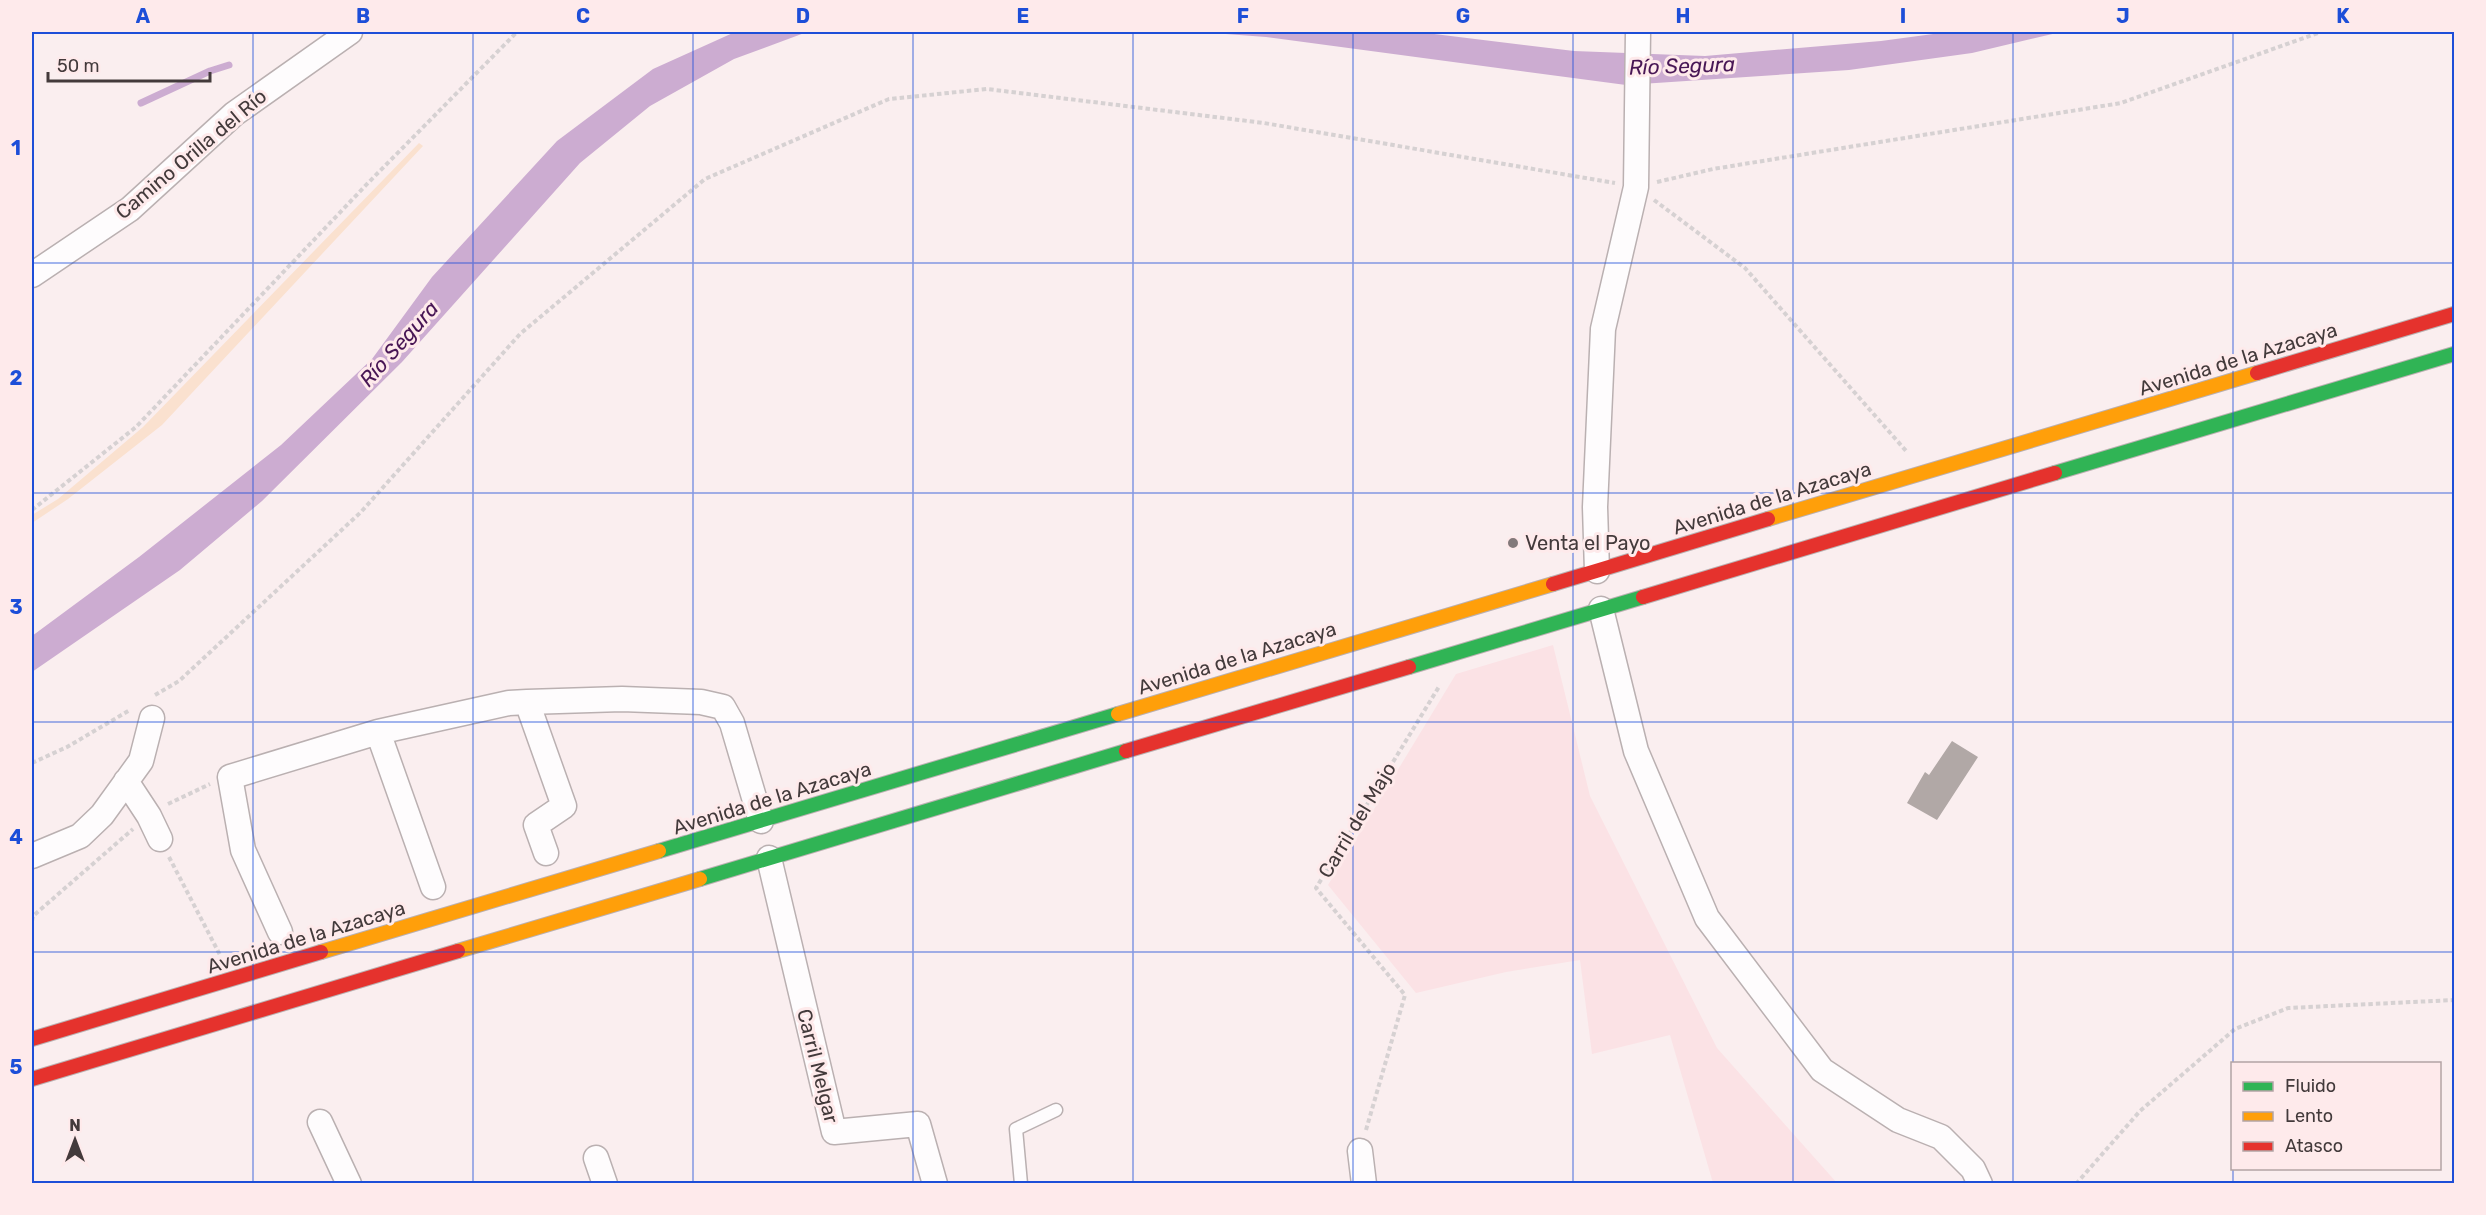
<svg xmlns="http://www.w3.org/2000/svg" width="2486" height="1215" viewBox="0 0 2486 1215" font-family="Rubik,sans-serif">
	<style>
		.built { fill: #fbe2e5 }
		.green { fill: #fae1cf }
		.water { fill: #ccacd1 }
		.lines { fill: none; stroke-linecap: round; stroke-linejoin: round }
		.stream { stroke: #ccacd1; stroke-width: 7 }
		.building { fill: #b1a8a6 }
		.lane-casing { stroke: #bab0b1; stroke-width: 15 }
		.street-casing { stroke: #bab0b1; stroke-width: 27 }
		.fast-casing { stroke: #bab0b1; stroke-width: 16 }
		.slow-casing { stroke: #bab0b1; stroke-width: 16 }
		.jam-casing { stroke: #bab0b1; stroke-width: 16 }
		.path { stroke: #d6d1d2; stroke-width: 4; stroke-dasharray: 4.5 3; stroke-linecap: butt }
		.lane { stroke: #fefcfd; stroke-width: 12 }
		.street { stroke: #fefcfd; stroke-width: 24 }
		.fast { stroke: #30b455; stroke-width: 14 }
		.slow { stroke: #ff9f0a; stroke-width: 14 }
		.jam { stroke: #e5322d; stroke-width: 14 }
		.grid { fill: none; stroke: #1d4ed8; stroke-width: 1.5; stroke-opacity: 0.55 }
		.poi-dot { fill: #83797a; stroke: #feeaeb; stroke-width: 2 }
		.labels { text-anchor: middle; stroke-width: 6; stroke-linejoin: round; paint-order: stroke }
		.street-label { font-size: 20px; fill: #433a3b; stroke: #feeaeb }
		.poi-label { font-size: 20px; fill: #433a3b; stroke: #feeaeb; text-anchor: start }
		.water-label { font-size: 21px; font-style: italic; fill: #481655; stroke: #feeaeb }
		.neatline { fill: none; stroke: #1d4ed8; stroke-width: 2 }
		.grid-label { font-size: 20px; text-anchor: middle; font-weight: bold; fill: #1d4ed8 }
	</style>
	<rect width="100%" height="100%" fill="#faeeef"/>
	<!-- built -->
	<path class="built" d="M1553 645 1590 796 1717 1048 1837 1183H1713L1670 1035 1592 1054 1580 960 1506 972 1416 993 1328 885 1456 674Z"/>
	<!-- green -->
	<path class="green" d="M419 143 423 146 162 425 68 499 32 523V515L58 499 143 427Z"/>
	<!-- water -->
	<path class="water" d="M735 32H807L734 59 650 106 580 163 402 362 262 501 180 570 32 672V636L139 557 281 445 372 359 432 277 557 141 653 69Z
		M1199 32H1418L1574 51 1705 56 1881 41 1948 32H2061L1972 53 1849 70 1626 85 1266 37Z"/>
	<g class="lines">
		<!-- stream -->
		<path class="stream" d="M141 103 210 71 229 65"/>
	</g>
	<!-- building -->
	<path class="building" d="M1952 741 1978 757 1937 820 1907 803 1925 772 1929 775Z"/>
	<g class="lines">
		<!-- lane casing -->
		<g class="lane-casing">
			<path id="lane" d="M1021 1184 1016 1129 1056 1110"/>
		</g>
		<!-- street casing -->
		<g class="street-casing">
			<path id="street" d="M32 275 130 209 234 114 350 32
				M1597 571 1595 507 1603 329 1636 187 1638 32
				M1601 609 1636 751 1707 918 1822 1070 1898 1120 1941 1137 1973 1169 1980 1184
				M527 702 564 806 536 825 546 853
				M126 781 149 816 160 839
				M32 856 80 836 102 815 141 761 152 718
				M769 858 834 1132 918 1124 935 1184
				M433 887 378 732 509 703 527 702 622 699 701 702 723 707 732 723 761 821
				M280 932 243 850 230 777 378 732
				M320 1122 349 1184
				M1360 1151 1364 1184
				M596 1158 605 1184"/>
		</g>
		<!-- fast casing -->
		<g class="fast-casing">
			<path id="fast" d="M2055 473 2454 354
				M1409 667 1643 597
				M659 851 1118 714
				M700 879 1126 751"/>
		</g>
		<!-- slow casing -->
		<g class="slow-casing">
			<path id="slow" d="M1768 519 2257 373
				M1118 714 1553 584
				M458 951 700 879
				M321 952 659 851"/>
		</g>
		<!-- jam casing -->
		<g class="jam-casing">
			<path id="jam" d="M2257 373 2454 314
				M1553 584 1768 519
				M1643 597 2055 473
				M1126 751 1409 667
				M32 1039 321 952
				M32 1079 458 951"/>
		</g>
		<!-- path -->
		<path class="path" d="M1657 182 1713 169 2121 103 2321 32
			M1654 200 1745 268 1907 452
			M32 510 136 427 368 183 517 32
			M155 695 179 681 361 512 520 334 705 179 889 99 987 89 1264 123 1615 183
			M32 763 67 747 130 710
			M168 804 210 784
			M169 857 220 955
			M32 921 33 916 133 829
			M1366 1130 1405 995 1316 888 1440 685
			M2076 1184 2140 1111 2235 1029 2288 1008 2454 1000"/>
		<!-- lane -->
		<use href="#lane" class="lane"/>
		<!-- street -->
		<use href="#street" class="street"/>
		<!-- fast -->
		<use href="#fast" class="fast"/>
		<!-- slow -->
		<use href="#slow" class="slow"/>
		<!-- jam -->
		<use href="#jam" class="jam"/>
	</g>
	<!-- grid -->
	<path class="grid" d="M253 32V1184M473 32V1184M693 32V1184M913 32V1184M1133 32V1184M1353 32V1184M1573 32V1184M1793 32V1184M2013 32V1184M2233 32V1064M32 263H2454M32 493H2454M32 722H2454M32 952H2454M2233 1168V1184"/>
	<!-- markers -->
	<circle class="poi-dot" cx="1513" cy="543" r="6"/>
	<g class="labels">
		<!-- street labels -->
		<g class="street-label">
			<text transform="translate(191 154) rotate(-40)" y="7">Camino Orilla del Río</text>
			<text transform="translate(2238 359) rotate(-17)" y="7">Avenida de la Azacaya</text>
			<text transform="translate(1772 498) rotate(-17)" y="7">Avenida de la Azacaya</text>
			<text transform="translate(1237 658) rotate(-17)" y="7">Avenida de la Azacaya</text>
			<text transform="translate(772 798) rotate(-17)" y="7">Avenida de la Azacaya</text>
			<text transform="translate(1357 820) rotate(-59)" y="7">Carril del Majo</text>
			<text transform="translate(306 937) rotate(-17)" y="7">Avenida de la Azacaya</text>
			<text transform="translate(818 1066) rotate(76)" y="7">Carril Melgar</text>
		</g>
		<!-- poi labels -->
		<g class="poi-label">
			<text x="1525" y="550">Venta el Payo</text>
		</g>
		<!-- water labels -->
		<g class="water-label">
			<text transform="translate(1682 66) rotate(-2)" y="7">Río Segura</text>
			<text transform="translate(399 344) rotate(-48)" y="7">Río Segura</text>
		</g>
	</g>
	<!-- border -->
	<rect width="2486" height="1215" fill="none" stroke="#feeaeb" stroke-width="66"/>
	<!-- legend -->
	<rect x="2231" y="1062" width="210" height="108" fill="#feeaeb" stroke="#b3a4a5" stroke-width="1.5"/>
	<rect x="2243" y="1082" width="30" height="9" fill="#30b455" stroke="#b3a4a5" stroke-width="1.5"/>
	<text x="2285" y="1092" font-size="18" fill="#433a3b">Fluido</text>
	<rect x="2243" y="1112" width="30" height="9" fill="#ff9f0a" stroke="#b3a4a5" stroke-width="1.5"/>
	<text x="2285" y="1122" font-size="18" fill="#433a3b">Lento</text>
	<rect x="2243" y="1142" width="30" height="9" fill="#e5322d" stroke="#b3a4a5" stroke-width="1.5"/>
	<text x="2285" y="1152" font-size="18" fill="#433a3b">Atasco</text>
	<!-- north arrow -->
	<g transform="translate(75 1140)" stroke="#feeaeb" stroke-width="4.5" paint-order="stroke">
	<path d="M0-4.5L10 22L0 15L-10 22Z" fill="#433a3b"/>
	<text y="-9" font-size="16" font-weight="bold" text-anchor="middle" fill="#433a3b">N</text>
	</g>
	<!-- scale -->
	<path d="M48 72v9h162v-9" fill="none" stroke="#433a3b" stroke-width="3"/>
	<text x="57" y="72" font-size="18" fill="#433a3b" stroke="#feeaeb" stroke-width="4.5" paint-order="stroke">50 m</text>
	<rect x="33" y="33" width="2420" height="1149" class="neatline"/>
	<g class="grid-label">
		<text x="143" y="23">A</text>
		<text x="363" y="23">B</text>
		<text x="583" y="23">C</text>
		<text x="803" y="23">D</text>
		<text x="1023" y="23">E</text>
		<text x="1243" y="23">F</text>
		<text x="1463" y="23">G</text>
		<text x="1683" y="23">H</text>
		<text x="1903" y="23">I</text>
		<text x="2123" y="23">J</text>
		<text x="2343" y="23">K</text>
		<text x="16" y="155">1</text>
		<text x="16" y="385">2</text>
		<text x="16" y="614">3</text>
		<text x="16" y="844">4</text>
		<text x="16" y="1074">5</text>
	</g>
</svg>
